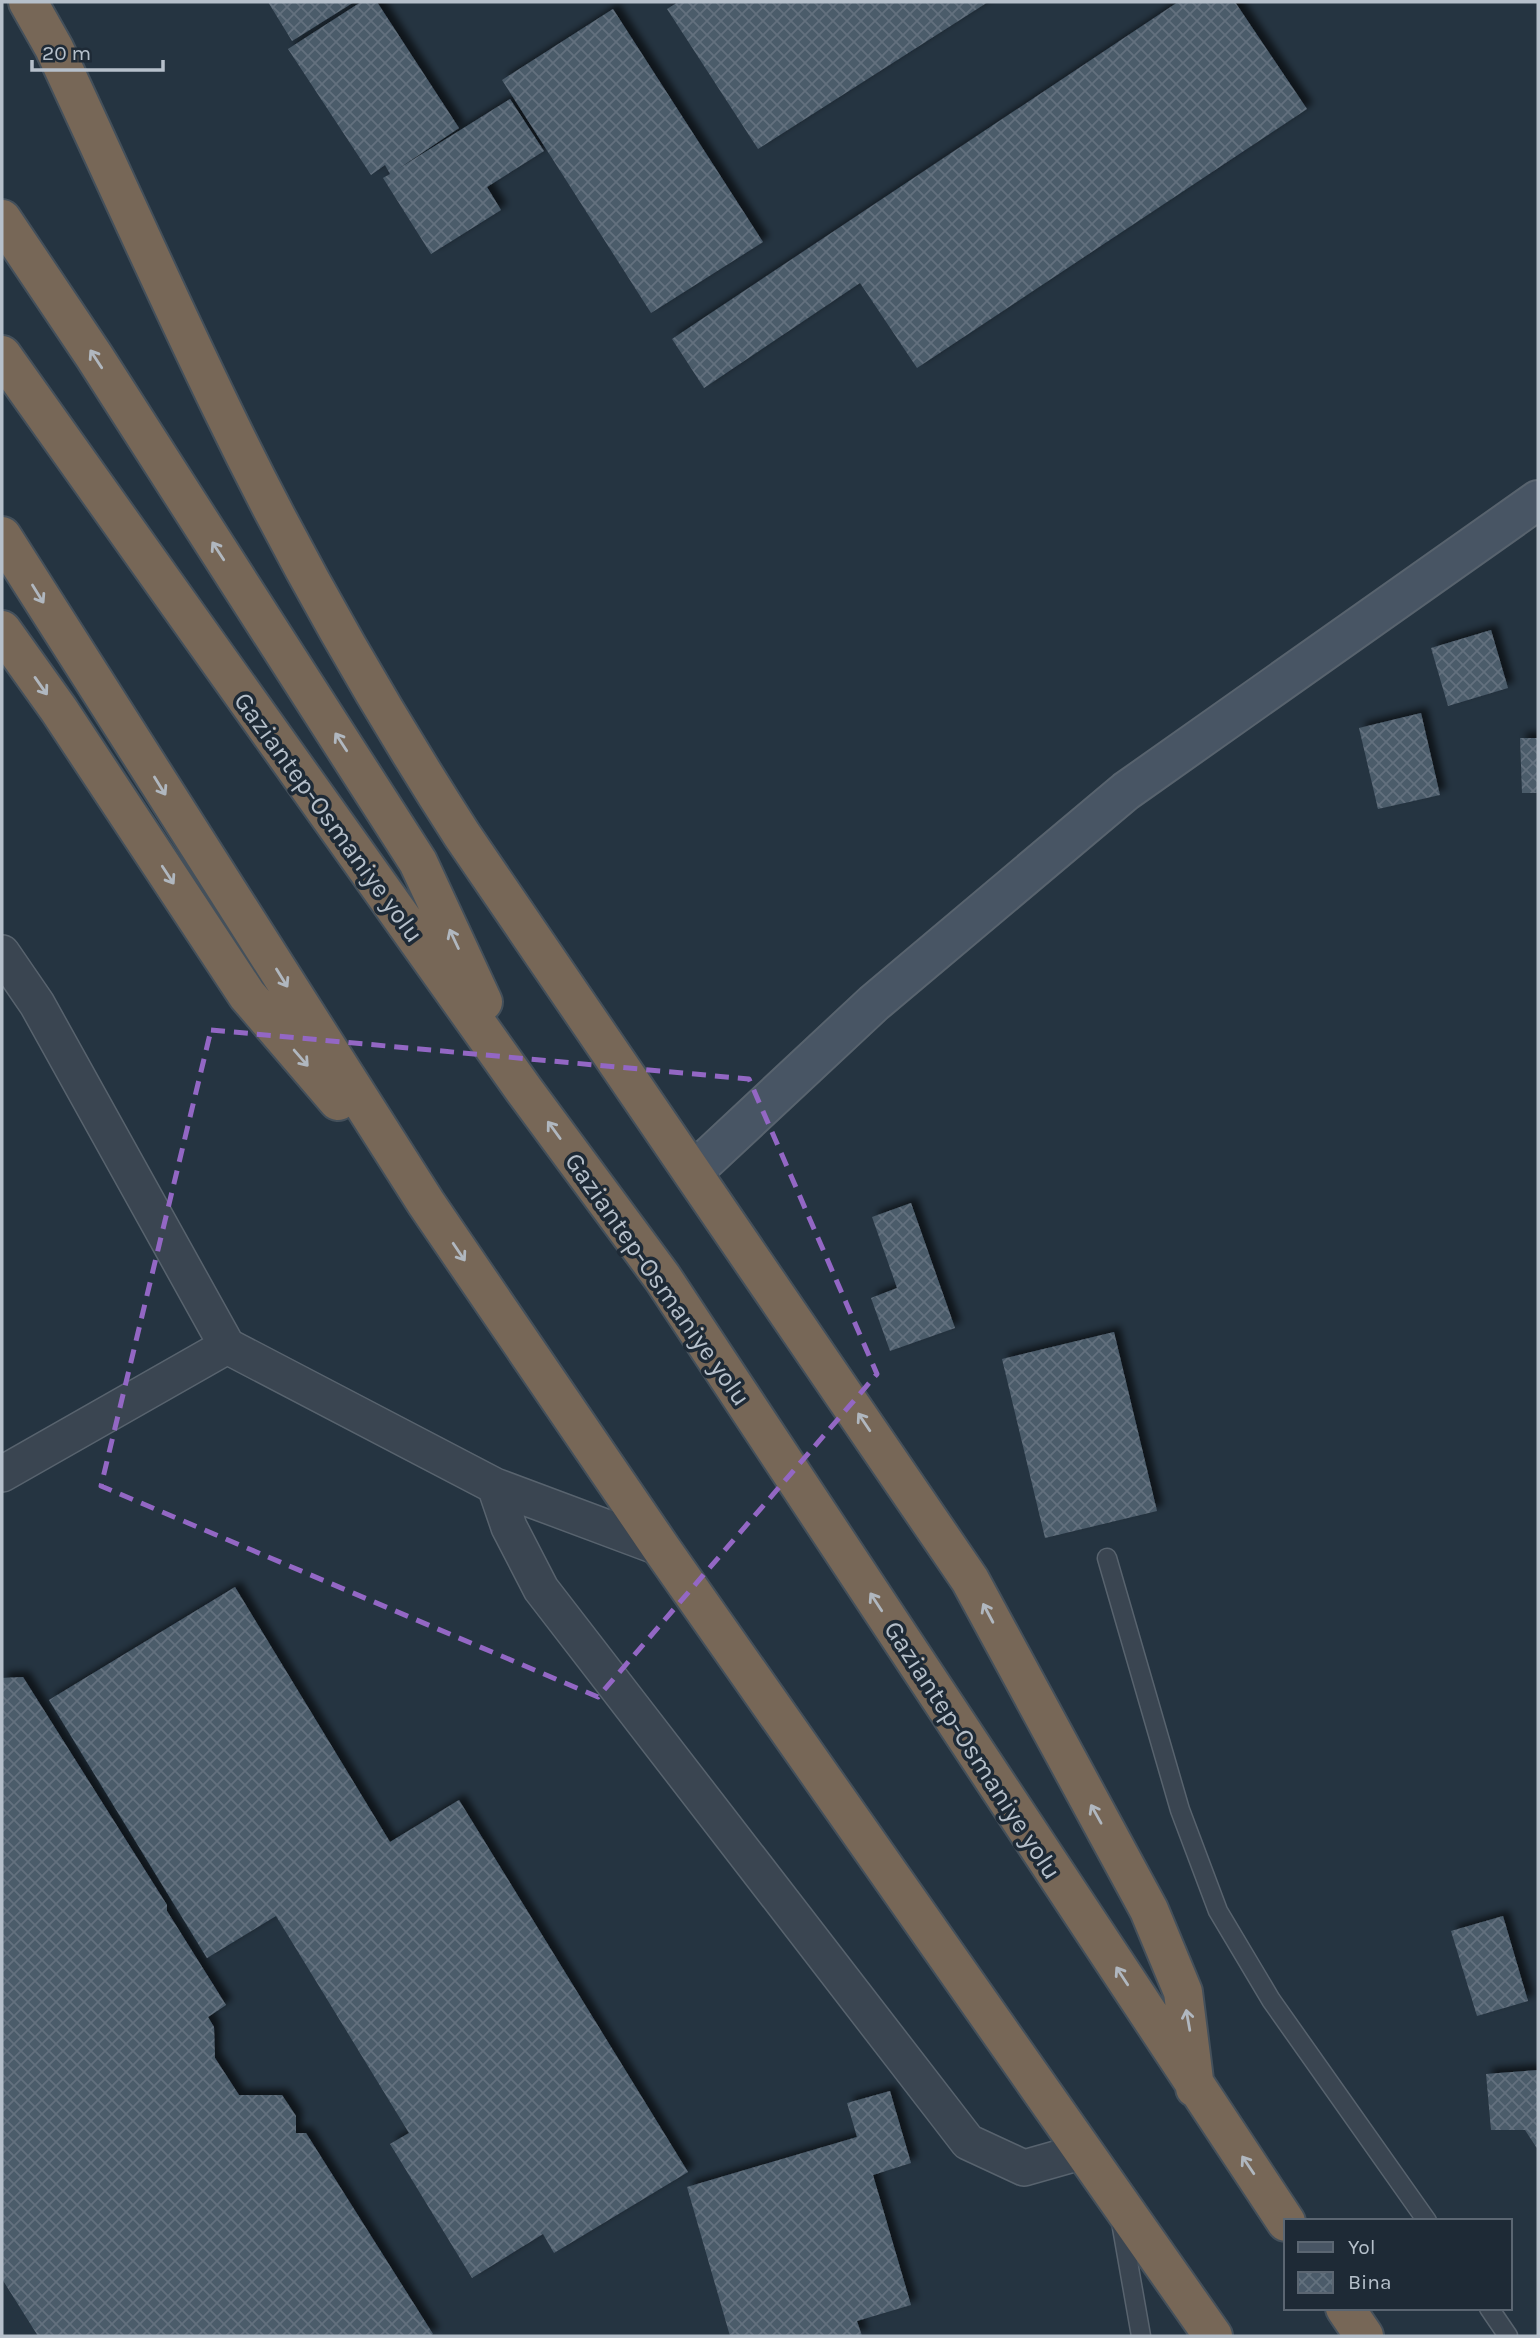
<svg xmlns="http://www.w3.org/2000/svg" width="1540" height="2338" viewBox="0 0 1540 2338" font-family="Karla,sans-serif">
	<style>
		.building { fill: url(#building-cross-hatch); filter: url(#shadow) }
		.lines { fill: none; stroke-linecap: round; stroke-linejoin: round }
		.lane-casing { stroke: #58636e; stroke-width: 21 }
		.street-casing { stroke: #58636e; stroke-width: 38 }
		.secondary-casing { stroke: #58636e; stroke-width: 42 }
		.highway-casing { stroke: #44505b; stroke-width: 42 }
		.lane { stroke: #3a4551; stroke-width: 18 }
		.street { stroke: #3a4551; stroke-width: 35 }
		.secondary { stroke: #485564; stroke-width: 38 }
		.highway { stroke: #776757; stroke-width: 38 }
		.oneway { stroke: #b0b7bf }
		.marked { fill: none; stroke: #9367c4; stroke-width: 5; stroke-dasharray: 14 9; stroke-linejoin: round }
		.labels { text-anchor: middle; stroke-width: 7; stroke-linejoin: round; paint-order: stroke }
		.street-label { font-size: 26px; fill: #b6c0cb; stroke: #1e2a36 }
	</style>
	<defs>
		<pattern id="building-cross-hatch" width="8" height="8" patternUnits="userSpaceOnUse" patternTransform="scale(1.75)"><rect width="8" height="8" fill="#4b5b6a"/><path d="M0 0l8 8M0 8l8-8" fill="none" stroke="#63717e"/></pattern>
		<filter id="shadow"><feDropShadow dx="6" dy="-6" stdDeviation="3.5" flood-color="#0009"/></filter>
	</defs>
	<rect width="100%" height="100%" fill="#253441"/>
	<!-- building -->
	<path class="building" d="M268 2H354L292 41Z
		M361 2H377L459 128 398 169 510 99 544 151 487 187 501 210 431 254 383 178 390 174 385 165 371 175 288 49Z
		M678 2H988L758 149 667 9Z
		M1178 2H1235L1307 109 917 368 860 283 704 388 672 339Z
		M613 9 763 242 651 313 502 80Z
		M1491 630 1508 688 1448 706 1431 648Z
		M1421 713 1440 795 1378 809 1359 728Z
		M1520 738H1538V793H1522Z
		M911 1203 955 1328 890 1351 871 1298 897 1288 872 1217Z
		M1114 1332 1157 1511 1045 1538 1002 1359Z
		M235 1587 390 1842 459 1800 688 2172 554 2253 543 2234 472 2278 390 2144 409 2133 276 1916 207 1958 49 1700Z
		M23 1677 167 1905V1911L226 2005 208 2017 214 2027 215 2058 239 2095H282L296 2116V2133H306L433 2334 430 2336H38L2 2279V1678Z
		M1503 1916 1528 2001 1477 2016 1451 1931Z
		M1538 2070V2150L1525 2130H1491L1486 2074Z
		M890 2091 911 2163 873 2175 911 2305 857 2321 862 2336H730L687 2187 857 2137 847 2103Z"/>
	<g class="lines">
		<!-- lane casing -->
		<g class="lane-casing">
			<path id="lane" d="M1107 1558 1180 1810 1218 1911 1271 2000 1427 2221
				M1121 2222 1141 2336
				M1489 2308 1508 2336"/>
		</g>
		<!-- street casing -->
		<g class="street-casing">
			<path id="street" d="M2 953 37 1004 227 1346 2 1474
				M227 1346 495 1486 661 1548
				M495 1486 509 1527 541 1589 968 2142 1024 2168 1084 2151"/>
		</g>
		<!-- secondary casing -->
		<g class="secondary-casing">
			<path id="secondary" d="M693 1172 874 1003 1126 791 1538 500"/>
		</g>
		<!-- highway casing -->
		<g class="highway-casing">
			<path id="highway" d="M28 2 54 48C110 168 164 290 222 409 293 556 374 698 462 835L970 1580 1149 1910 1183 1992 1195 2088
				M2 219 94 356 418 862 483 1002
				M2 355 524 1090 662 1277 1286 2222
				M2 536 426 1203 661 1548 1213 2336
				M2 630 59 710 247 995 338 1101
				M1345 2308 1364 2336"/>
		</g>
		<!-- lane -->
		<use href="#lane" class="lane"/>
		<!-- street -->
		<use href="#street" class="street"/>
		<!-- secondary -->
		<use href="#secondary" class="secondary"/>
		<!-- highway -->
		<use href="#highway" class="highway"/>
	</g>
	<!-- one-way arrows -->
	<defs><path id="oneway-shaft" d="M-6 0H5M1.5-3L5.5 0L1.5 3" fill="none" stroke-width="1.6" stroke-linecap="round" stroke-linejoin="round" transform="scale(1.75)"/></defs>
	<g class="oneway">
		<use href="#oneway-shaft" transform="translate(96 359) rotate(-123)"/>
		<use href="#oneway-shaft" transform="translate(218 551) rotate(-123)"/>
		<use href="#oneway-shaft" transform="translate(38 594) rotate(58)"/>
		<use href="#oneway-shaft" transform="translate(41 686) rotate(55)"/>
		<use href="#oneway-shaft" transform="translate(341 742) rotate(-123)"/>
		<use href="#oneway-shaft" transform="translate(160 786) rotate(58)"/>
		<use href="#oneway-shaft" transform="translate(168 875) rotate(57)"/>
		<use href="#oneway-shaft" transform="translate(454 939) rotate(-115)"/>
		<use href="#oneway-shaft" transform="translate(282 978) rotate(58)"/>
		<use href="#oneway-shaft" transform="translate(301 1058) rotate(49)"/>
		<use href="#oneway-shaft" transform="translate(554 1130) rotate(-126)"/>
		<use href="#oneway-shaft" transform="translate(459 1252) rotate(56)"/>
		<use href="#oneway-shaft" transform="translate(864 1422) rotate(-124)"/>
		<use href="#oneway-shaft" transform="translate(876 1602) rotate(-123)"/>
		<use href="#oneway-shaft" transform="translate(988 1613) rotate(-118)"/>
		<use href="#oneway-shaft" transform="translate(1096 1814) rotate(-119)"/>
		<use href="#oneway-shaft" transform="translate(1122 1976) rotate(-123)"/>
		<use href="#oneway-shaft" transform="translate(1188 2020) rotate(-100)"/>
		<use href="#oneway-shaft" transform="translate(1248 2165) rotate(-124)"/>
	</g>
	<!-- marked area -->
	<path class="marked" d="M211 1030 749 1079 877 1374 598 1697 101 1486Z"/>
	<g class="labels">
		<!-- street labels -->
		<g class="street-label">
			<text transform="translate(329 817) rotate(54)" y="9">Gaziantep-Osmaniye yolu</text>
			<text transform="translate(658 1279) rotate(55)" y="9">Gaziantep-Osmaniye yolu</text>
			<text transform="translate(973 1750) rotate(57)" y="9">Gaziantep-Osmaniye yolu</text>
		</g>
	</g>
	<!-- border -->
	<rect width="1540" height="2338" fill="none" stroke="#b6c0cb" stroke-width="7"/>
	<!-- legend -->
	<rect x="1284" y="2219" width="228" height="91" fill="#1e2a36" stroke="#5b6672" stroke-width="2"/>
	<rect x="1298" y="2242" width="35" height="10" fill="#485564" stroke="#5b6672" stroke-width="2"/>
	<text x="1348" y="2254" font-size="21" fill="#b6c0cb">Yol</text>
	<rect x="1298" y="2272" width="35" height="21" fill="url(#building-cross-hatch)" stroke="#5b6672" stroke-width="2"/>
	<text x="1348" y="2289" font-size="21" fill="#b6c0cb">Bina</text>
	<!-- scale -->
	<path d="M32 60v10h131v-10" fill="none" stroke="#b6c0cb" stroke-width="3.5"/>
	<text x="42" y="60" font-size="21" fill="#b6c0cb" stroke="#1e2a36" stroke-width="5" paint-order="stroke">20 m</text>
</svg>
